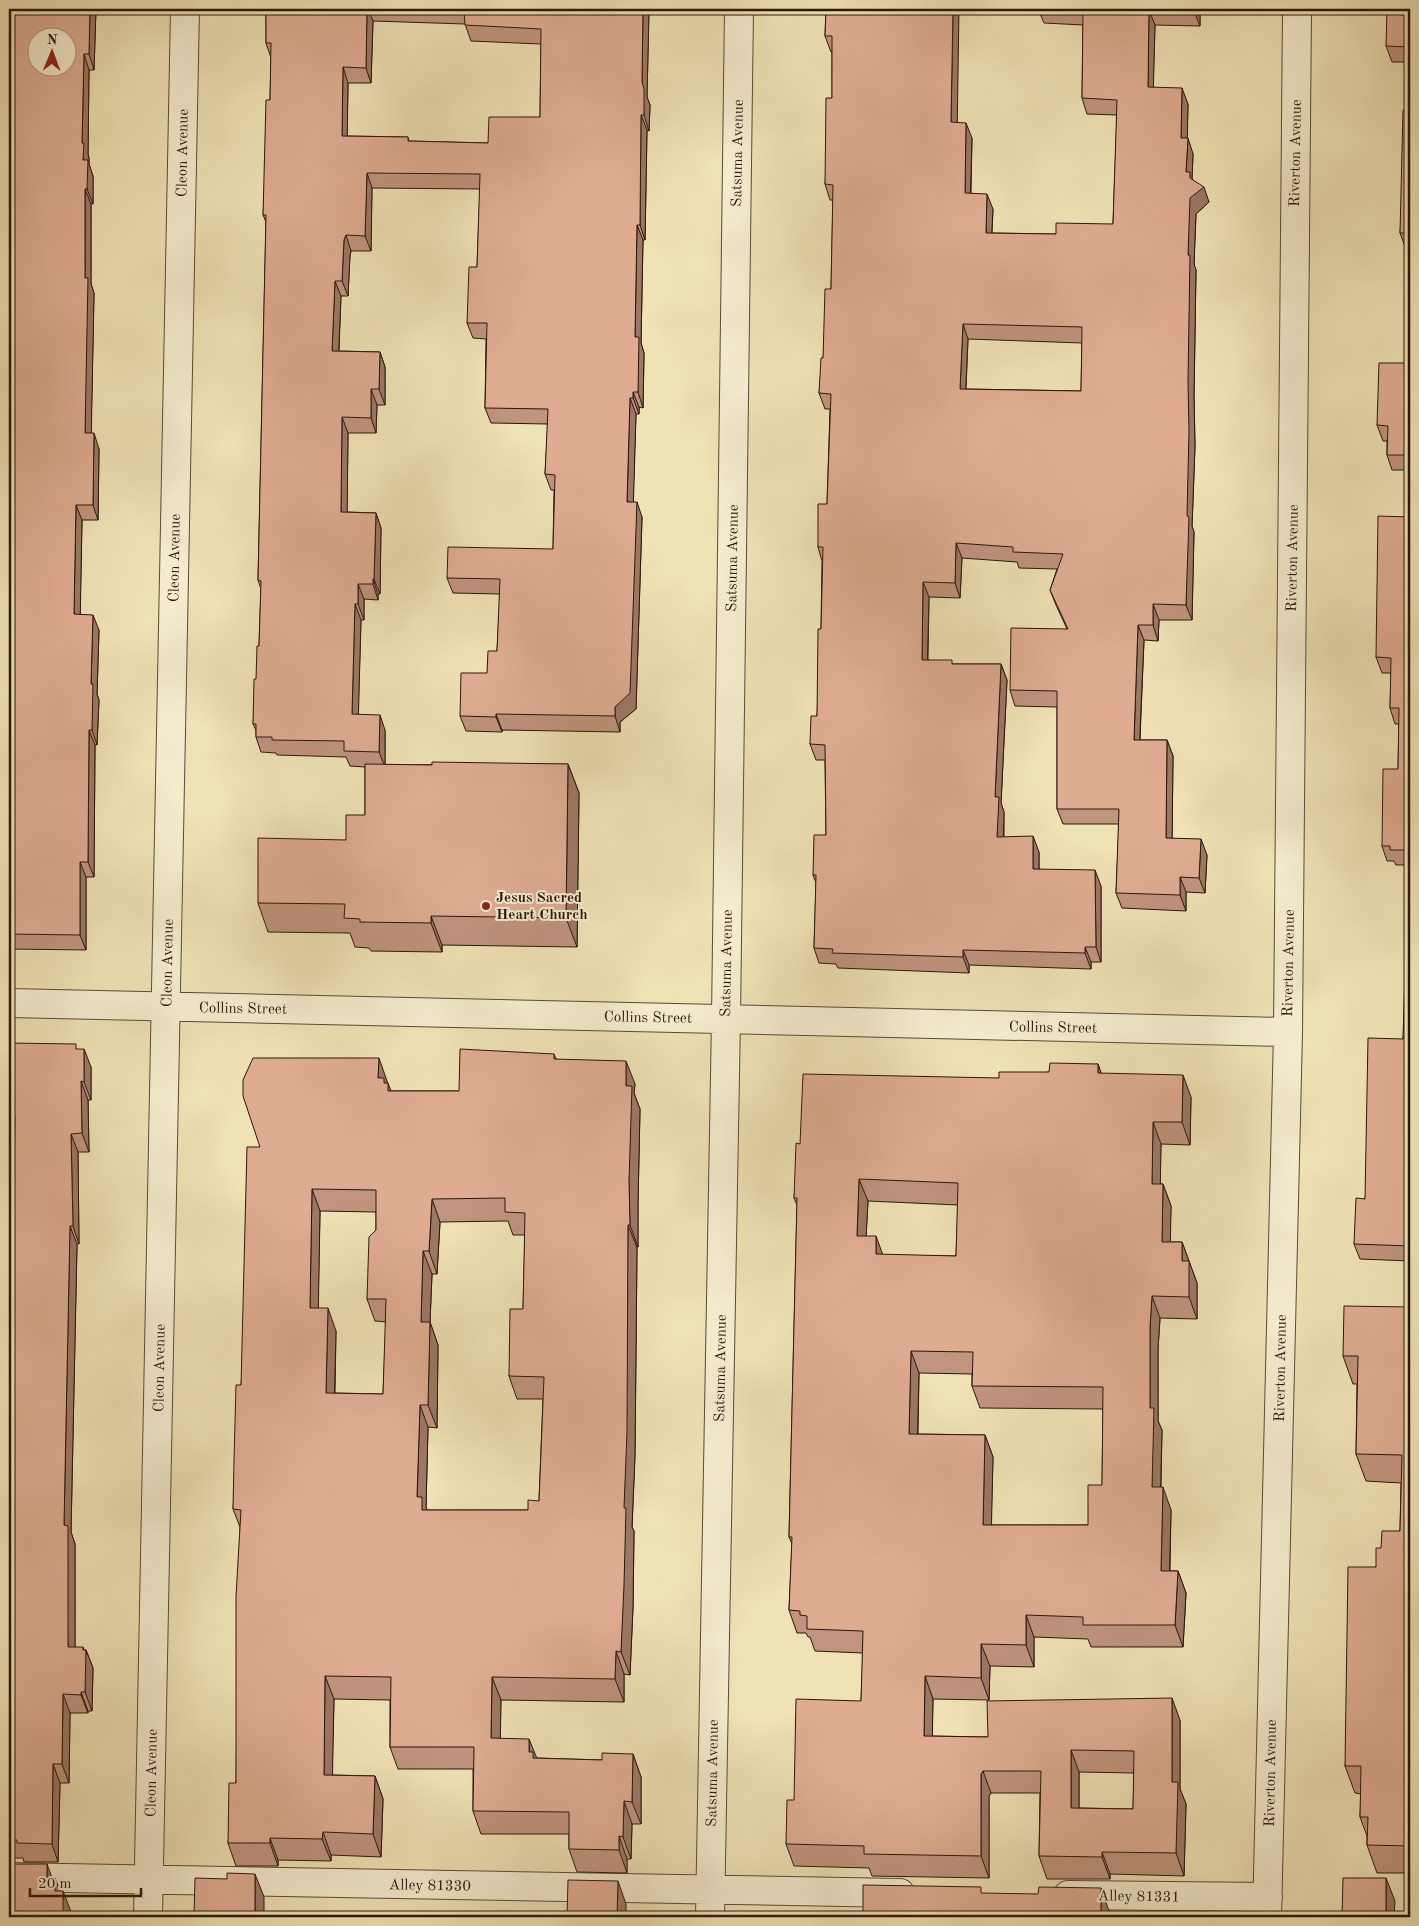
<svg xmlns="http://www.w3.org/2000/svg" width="1419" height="1926" viewBox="0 0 1419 1926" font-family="'Old Standard TT',serif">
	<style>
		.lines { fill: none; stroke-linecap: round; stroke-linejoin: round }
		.minor-casing { stroke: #5b4938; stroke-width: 30 }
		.minor { stroke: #f5eccf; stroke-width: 28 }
		.wall { fill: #c0947e; stroke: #2a160e; fill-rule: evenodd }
		.shaded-wall { fill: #9c7866; stroke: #2a160e }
		.building { fill: #dfac92; stroke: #2a160e; fill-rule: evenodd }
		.poi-dot { fill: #8f2418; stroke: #f5eccf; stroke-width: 2 }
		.labels { text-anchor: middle; stroke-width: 4; stroke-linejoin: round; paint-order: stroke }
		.street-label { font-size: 15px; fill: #2a160e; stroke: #f5eccf }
		.poi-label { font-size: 15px; font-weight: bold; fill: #2a160e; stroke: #f5eccf; text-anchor: start }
	</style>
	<rect width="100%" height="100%" fill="#efe2b5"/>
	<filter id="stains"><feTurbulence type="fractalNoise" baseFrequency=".004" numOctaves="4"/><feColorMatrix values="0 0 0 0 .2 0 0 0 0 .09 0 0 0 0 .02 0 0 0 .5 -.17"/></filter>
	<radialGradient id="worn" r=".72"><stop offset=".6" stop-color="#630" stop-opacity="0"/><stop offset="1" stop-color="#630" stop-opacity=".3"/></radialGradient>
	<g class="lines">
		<!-- minor casing -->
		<g class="minor-casing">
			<path id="minor" d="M9 1003 1288 1032
				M9 1877 900 1893
				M1068 1895 1268 1897
				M148 1917 185 9
				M710 1917 726 1019 739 9
				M1267 1917 1288 1032 1297 9"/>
		</g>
		<!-- minor -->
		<use href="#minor" class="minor"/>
	</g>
	<!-- wall -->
	<path class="wall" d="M9 9H96L94 70H89L88 154 89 158V164L93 176V204H91V284L94 293 91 433 99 449 98 520H82L80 614 99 630 97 694 99 700 97 745H95L94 877H86V950L9 949Z
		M266 9H649L647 97 650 105 649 131 647 130 645 240H643L641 343 644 353 643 408 639 407V414H636L633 502 642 517 636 709 620 722V732L502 730V732L466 731 460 716 487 673 497 651 500 594 453 593 447 578 553 549 554 490H551L545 474 548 424 491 423 485 408 486 339 473 338 467 323 477 267 480 189 372 188 371 251H351L350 255 348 296H341L339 351 380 352 385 367V405H377L376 433H348L347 512 376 513 381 528 380 594H378V600L364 599V620H361L358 714 385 730V765L568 764 579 793 577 947 442 945V952L371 951 369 948 355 947 350 933 268 932 258 903 346 840 365 815V767L350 766 346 757 277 755 276 753 261 752 256 737V730L253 724 259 646 261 589 258 580 266 222 263 215 270 100 271 58 266 43ZM373 21 465 24 471 41 541 44 540 117 488 143 409 141 408 137 347 136 348 83H371Z
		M826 9 957 122 972 138 971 194 993 209 992 233 1056 234 1113 224 1117 115 1087 114 1082 98 1083 25 1044 23 1038 9H1200V26L1155 25 1153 87 1188 104 1187 138 1193 154 1192 178 1193 180 1209 202 1196 214 1194 264 1196 270 1194 396 1195 446 1192 526 1194 532 1192 620H1159L1158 641 1144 640 1140 740H1167L1173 756 1172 838 1207 855 1205 893 1186 892V911L1122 908 1116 893 1119 824H1063L1057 809V707L1015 706 1010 690 1067 629 1056 605 1050 590 1057 569 1019 568 1017 562 962 558 960 598 929 597 928 660 954 664H1001L1007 680 1001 803 1004 812V837L1039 852V869L1101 886V962H1091V969L969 965V973L838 968 836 964 819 963 814 948 816 883 813 875 826 835 825 760H816L810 744 817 716 821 629 822 561 818 547 827 504 830 409H825L819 393 823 358 831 289 833 200H830L825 184 832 98V52H831L825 36ZM968 339 1082 343 1081 391 966 389Z
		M1410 9V62H1392L1386 46Z
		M1410 80V249H1406L1400 233Z
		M1410 363V470H1392L1387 455V441H1383L1377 425Z
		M1410 517V865H1396L1394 861H1387L1382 846 1398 769 1399 724H1395L1390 708 1391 673H1382L1376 657Z
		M1410 937V1261L1360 1259 1354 1244 1403 1039Z
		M9 1043 77 1049 91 1067V1100H88L89 1152H78L79 1244H77L71 1532 75 1544V1647L86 1650 93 1668 92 1711H88V1713H70L69 1783H60L58 1862H24L23 1858H11L10 1856H9V1174H14L15 1136H9Z
		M554 1054 556 1059 635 1084 634 1093 640 1109 638 1203V1247H637L635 1455 632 1527 634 1531 633 1607 630 1675 624 1674V1702L501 1700 500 1738 537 1758 602 1760 633 1754 641 1777V1824H632L631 1859H627V1873L577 1872 569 1849V1834H481L473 1811V1769H398L390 1747V1700L334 1699 332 1775 375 1776 383 1799 381 1857 331 1855V1861L278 1860V1866H236L228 1843 236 1783 240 1527 233 1509 241 1385 260 1147 387 1081V1083L391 1091H459ZM320 1211 376 1212V1230L367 1299 375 1321 386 1322 383 1394 335 1393 336 1331 318 1308ZM508 1221 513 1235H525L523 1309 509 1376 517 1399H543L539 1501 528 1510H427L426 1507 428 1427 437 1428 438 1345 430 1322 432 1274H437L440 1222Z
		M1098 1064 1101 1074 1191 1097 1190 1145 1161 1144 1160 1184H1163L1171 1206 1170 1242H1182L1197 1283V1319L1160 1318 1158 1349V1421L1162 1430 1161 1487 1171 1510 1170 1571H1178L1186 1593 1183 1647H1091L1088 1639 1034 1637V1667L990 1666 989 1700 933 1699 932 1736 988 1737 1180 1720V1789L1186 1804 1184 1876 1110 1874V1879H1047L1039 1856 1040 1793H991L989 1796V1878L872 1876 869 1868 794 1866 786 1844 794 1800 861 1701 863 1653 815 1651 810 1637H808L806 1633H797L789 1610 792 1544 789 1537 797 1205 794 1198 800 1144 999 1078 1049 1072ZM868 1201 958 1205 956 1256 883 1255 866 1236ZM919 1373 972 1374V1386L980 1408 1103 1409 1102 1485 1088 1525H991L993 1457 985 1435 918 1434ZM1079 1772 1134 1773 1133 1809 1079 1808Z
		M1410 1307V1873H1377L1367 1845V1836L1360 1817 1361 1794 1355 1793 1345 1766 1376 1567 1381 1548 1400 1531 1401 1483 1366 1481 1356 1454 1357 1384H1353L1343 1356Z"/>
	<!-- shaded-wall -->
	<path class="shaded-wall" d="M90 9H96L94 70 89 54Z
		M367 9H368L373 21 371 83 366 68Z
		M643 9H649L647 97 650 105 649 131 644 115 642 82Z
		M953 9H959L957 138 951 122Z
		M1194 9H1200V26L1194 11Z
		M1149 10 1155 25 1153 103 1148 87Z
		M84 54 89 70 88 154 89 158V164L93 176V204L87 189 83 160 82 143Z
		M343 67 348 83 347 151 342 136Z
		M1182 88 1188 104 1187 154 1181 138Z
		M641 115 647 130 645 240 640 225Z
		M966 123 972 138 970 209 965 193Z
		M1188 138 1193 154 1192 178 1196 188 1204 187 1209 202 1196 214 1194 264 1196 270 1194 396 1195 446 1192 526 1194 532 1192 620 1186 605 1188 255 1186 172Z
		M367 173 372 188 371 251 365 236Z
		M85 189 91 204V284L94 293 91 449 85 433Z
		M987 194 993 209 991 248 986 233Z
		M637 225 643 240 641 343 644 353 643 408 638 392 635 337Z
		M346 235 351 251 350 255 348 296 342 281 344 240Z
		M335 281 341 296 338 366 332 351Z
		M963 324 968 339 965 405 960 389Z
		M380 352 385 367V405L379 389Z
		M371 389 377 405 376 433 371 418Z
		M633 392 639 407V414L633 398Z
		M630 398 636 414 633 517 627 502Z
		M342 417 348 433 347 527 341 512Z
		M94 433 99 449 98 520 93 505Z
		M637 502 642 517 636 709 620 722V732L615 716V707Z
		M76 505 82 520 80 630 74 614Z
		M376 513 381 528 380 594 374 579Z
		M956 543 962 558 960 598 955 583Z
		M373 579 378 594V600L373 584Z
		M923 582 929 597 927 675 922 660Z
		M358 584 364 599V620L358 604Z
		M355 604 361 620 358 730 352 714Z
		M1153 604 1159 620 1158 641 1153 625Z
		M93 615 99 630 97 694 99 700 97 745 92 730 91 684Z
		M1138 625 1144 640 1139 755 1134 740Z
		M1001 664 1007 680 1001 803 1004 812 1003 852 997 837 995 797Z
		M496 714 502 730V732L496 717Z
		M380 715 385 730V767L379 752Z
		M89 730 95 745 94 877 88 862Z
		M1167 740 1173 756 1172 853 1166 838Z
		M568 764 579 793 577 947 566 918Z
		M1033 836 1039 852V885L1033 869Z
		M1201 839 1207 855 1205 893 1199 878Z
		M80 862 86 877V950L80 935Z
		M1095 870 1101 886V962L1096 947Z
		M1180 877 1186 892V911L1180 895Z
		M431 916 442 945V952L431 923Z
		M1085 947 1091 962V969L1085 953Z
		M963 950 969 965V973L963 957Z
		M84 1049 91 1067V1100L84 1082Z
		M379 1058 387 1081V1086L388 1083 396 1105 378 1078Z
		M626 1061 635 1084 634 1093 640 1109 638 1203V1247L630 1225 626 1086Z
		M1098 1064 1106 1086 1098 1073Z
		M1183 1075 1191 1097 1190 1145 1182 1122Z
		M81 1081 88 1100 89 1152 82 1133Z
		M1153 1122 1161 1144 1160 1206 1152 1184Z
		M71 1134 78 1152 79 1244 73 1226Z
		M859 1179 868 1201 865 1258 857 1236Z
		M1163 1184 1171 1206 1170 1264 1162 1242Z
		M312 1189 320 1211 318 1330 310 1308Z
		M432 1199 440 1222 437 1274 429 1251Z
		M628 1225 637 1247 635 1455 632 1527 634 1531 633 1607 630 1675 621 1652Z
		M70 1226 77 1244 71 1532 75 1544V1666L68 1647 64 1525Z
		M876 1236 884 1258 876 1254Z
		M1182 1242 1197 1283V1319L1189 1297 1182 1261Z
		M423 1251 432 1274 429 1345 421 1322Z
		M1152 1296 1160 1318 1158 1349V1421L1162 1430 1160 1509 1152 1487 1150 1408V1327Z
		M328 1308 336 1331 334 1416 326 1393Z
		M430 1322 438 1345 437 1428 428 1405Z
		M911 1351 919 1373 917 1456 909 1434Z
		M420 1405 428 1427 426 1507 430 1520V1533L417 1497Z
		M985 1435 993 1457 991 1547 983 1525Z
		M1163 1487 1171 1510 1169 1593 1161 1571Z
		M1178 1571 1186 1593 1183 1647 1175 1625Z
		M1026 1615 1034 1637V1667L1026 1645Z
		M981 1644 990 1666 989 1700 981 1678Z
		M83 1647 86 1655V1650L93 1668 92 1711 85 1692Z
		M616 1651 624 1674V1702L615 1679Z
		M325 1676 334 1699 332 1798 324 1775Z
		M925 1676 933 1699 932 1758 924 1736Z
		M492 1677 501 1700 500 1761 491 1738Z
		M81 1692 88 1711V1713L81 1695Z
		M63 1694 70 1713 69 1783 62 1764Z
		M1172 1698 1180 1720V1789L1186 1804 1184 1876 1176 1853 1172 1782Z
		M529 1739 538 1761 541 1781 529 1752Z
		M1071 1750 1079 1772V1830L1071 1808Z
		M633 1754 641 1777V1824L632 1802Z
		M53 1764 60 1783 58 1862 52 1844Z
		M983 1771 991 1793 989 1796V1878L981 1856V1774Z
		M375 1776 383 1799 381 1857 373 1834Z
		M624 1801 632 1824 631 1859 623 1837Z
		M323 1832 331 1855V1861L322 1839Z
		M619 1836 627 1859V1873L619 1850Z
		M270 1838 278 1860V1866L270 1843Z
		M1102 1852 1110 1874V1879L1102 1857Z
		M47 1864 55 1886V1878L63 1899V1891L73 1917H63L47 1878Z
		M255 1874 264 1897V1917L255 1916Z
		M1386 1878 1395 1901 1394 1917H1386Z
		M618 1881 626 1904V1917H617Z
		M1101 1888 1109 1911V1917H1101Z"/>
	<!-- building -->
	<path class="building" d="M9 9H90L89 54H84L82 143H84L83 160H88L87 189H85V278H88L85 433H94L93 505H76L74 614 93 615 91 684H93L92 730H89L88 862H80V935L9 934ZM38 38H68V68H38Z
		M266 9H367L366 68 343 67 342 136 408 137V141L488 143 489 117H540L541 29 465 25 464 9H643L642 82 644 89V115H641L640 225H637L635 337H639L638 392H633V398H630L627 502H637L630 693 615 707V716L496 714V717L460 716 461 673H487L488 651H497L500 579 447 578 448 547 553 549 555 475 545 474 548 409 485 408 487 323H467L469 267H477L480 174 367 173 365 236 346 235 344 240 342 281H335L332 351 380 352 379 389H371V418L342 417 341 512 376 513 374 579H373V584H358V604H355L352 714 380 715 379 752 344 751V741L272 740V737H256V724H253L254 679H256L257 646H259L261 581 258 580 266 215H263L266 100H270L271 43H266Z
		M826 9H953L951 122 966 123 965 193 987 194 986 233 1056 234V223L1113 224 1117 100 1082 98 1083 10 1061 9H1194V11L1149 10 1148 87 1182 88 1181 138H1188L1186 172H1190V178L1204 187 1190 198 1188 255H1190L1188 381 1189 431 1187 516 1189 517 1186 605 1153 604V625H1138L1134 740H1167L1166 838 1201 839 1199 878 1180 877V895L1116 893 1119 809H1057V691L1010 690 1011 628 1068 629 1050 590 1063 554 1013 552V547L956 543 955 583 923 582 922 660H952V664H1001L995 797H999L997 837 1033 836V869L1095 870 1096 947H1085V953L963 950V957L832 953 833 949 814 948 816 875H813L814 835H826L825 745 810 744 811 716H817L818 629H821L823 547H818V504H827L831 394 819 393 821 358H823L825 289H831L833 185 825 184 826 98H832V36H825ZM963 324 1082 327 1081 391 960 389Z
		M1387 9H1410V47L1386 46Z
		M1410 80V233H1400L1403 110H1408Z
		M1379 363H1410V455H1387L1388 426 1377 425Z
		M1378 516 1410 517V850H1390V846H1382L1383 769H1398L1399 708H1390L1391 658 1376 657Z
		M432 762 568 764 566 918 431 916V923L360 922V919L344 918 345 904 258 903V838L346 840V815H365V764L432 765Z
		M1406 937H1410V1246L1354 1244 1356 1198 1365 1199 1368 1038 1403 1039Z
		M9 1043 76 1044V1049H84V1082L81 1081 82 1133 71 1134 73 1226H70L64 1525 68 1526V1647H83V1650H86L85 1692H81V1695L63 1694 62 1764H53L52 1844 17 1843V1840H9V1174H14L15 1117H9Z
		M460 1049 554 1054V1059L626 1061V1086H632L629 1180 630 1225H628L627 1432 624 1508H626L624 1585 621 1652 616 1651 615 1679 492 1677 491 1738 529 1739V1752H533V1758L602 1760V1753L633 1754 632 1802 624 1801 623 1837 619 1836V1850L569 1849V1812L473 1811 474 1747H390L391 1677 325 1676 324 1775 375 1776 373 1834 323 1832 322 1839 270 1838V1843H228L229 1783H236V1596L241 1510 233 1509 234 1460 236 1385H241L247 1147H260L243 1096V1080L253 1058H379L378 1078H384V1083H388V1091H459ZM312 1189 376 1190V1230L369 1237 367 1299H386L383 1394 326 1393 328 1308H310ZM505 1198V1212L525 1213 523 1309H510L509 1376 544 1377 539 1501 528 1500V1510H422V1497H417L420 1405H428L430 1322H421L423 1251H429L432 1199Z
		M1050 1063 1098 1064V1073L1183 1075 1182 1122H1153L1152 1184H1163L1162 1242H1182V1261H1189V1297L1152 1296 1150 1327V1408H1154L1152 1487H1163L1161 1571H1178L1175 1625H1083V1617L1026 1615V1645L981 1644V1678L925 1676 924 1736 988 1737 987 1701 1172 1698V1782H1178L1176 1853 1102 1852V1857L1039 1856 1041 1771H983L981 1774V1856L864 1854V1846L786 1844 787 1800H794L796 1699 861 1701 863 1631 807 1629V1616L800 1615V1611L789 1610 792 1537H789L797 1198H794L796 1143 800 1144 803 1074 999 1078V1072H1049ZM859 1179 958 1183 956 1256 876 1254V1236H857ZM911 1351 973 1352 972 1386 1103 1387 1102 1485H1088V1525H983L985 1435 909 1434ZM1071 1750 1134 1751 1133 1809 1071 1808Z
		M1344 1306 1410 1307V1846L1367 1845 1368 1817H1360L1361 1766H1345L1348 1567H1376V1548H1381L1382 1531H1400L1402 1455 1356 1454 1358 1356H1343Z
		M13 1864H47V1878H55V1891H63V1917H12Z
		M227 1873 255 1874V1916L343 1917H194L195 1878 227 1879Z
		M1343 1878H1386V1917H1342Z
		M568 1880 618 1881 617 1917H567Z
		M863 1885 981 1887V1893L1038 1894 1039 1887 1101 1888V1917H863Z
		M362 1913 481 1915V1917H362Z"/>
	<!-- markers -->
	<circle class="poi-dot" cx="486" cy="906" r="5"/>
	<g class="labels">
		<!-- street labels -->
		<g class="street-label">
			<text transform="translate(182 153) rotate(-89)" y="5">Cleon Avenue</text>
			<text transform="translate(737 153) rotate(-89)" y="5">Satsuma Avenue</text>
			<text transform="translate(1295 153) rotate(-89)" y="5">Riverton Avenue</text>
			<text transform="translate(174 558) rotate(-89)" y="5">Cleon Avenue</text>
			<text transform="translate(732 558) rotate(-89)" y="5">Satsuma Avenue</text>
			<text transform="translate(1292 558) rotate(-89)" y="5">Riverton Avenue</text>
			<text transform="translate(167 963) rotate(-89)" y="5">Cleon Avenue</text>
			<text transform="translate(726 963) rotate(-89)" y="5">Satsuma Avenue</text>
			<text transform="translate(1288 963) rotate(-89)" y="5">Riverton Avenue</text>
			<text transform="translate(243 1008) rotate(1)" y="5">Collins Street</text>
			<text transform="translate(648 1017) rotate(1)" y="5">Collins Street</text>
			<text transform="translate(1053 1027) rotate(1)" y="5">Collins Street</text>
			<text transform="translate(159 1368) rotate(-89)" y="5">Cleon Avenue</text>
			<text transform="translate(720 1368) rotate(-89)" y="5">Satsuma Avenue</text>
			<text transform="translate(1280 1368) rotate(-89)" y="5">Riverton Avenue</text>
			<text transform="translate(151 1773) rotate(-89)" y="5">Cleon Avenue</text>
			<text transform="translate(712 1773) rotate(-89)" y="5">Satsuma Avenue</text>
			<text transform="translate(1270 1773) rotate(-89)" y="5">Riverton Avenue</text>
			<text transform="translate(430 1885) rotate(1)" y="5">Alley 81330</text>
			<text transform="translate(1139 1896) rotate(1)" y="5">Alley 81331</text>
		</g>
		<!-- poi labels -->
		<g class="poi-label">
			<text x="496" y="902">Jesus Sacred<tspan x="496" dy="17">Heart Church</tspan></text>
		</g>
	</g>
	<!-- margin -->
	<rect width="1419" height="1926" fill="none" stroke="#efe2b5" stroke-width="30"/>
	<rect x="10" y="10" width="1399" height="1906" fill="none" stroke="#2a160e" stroke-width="2.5"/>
	<rect x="15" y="15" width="1389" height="1896" fill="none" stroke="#2a160e"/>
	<!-- north arrow -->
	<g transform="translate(52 52) rotate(1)"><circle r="24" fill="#f5eccf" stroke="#a49682"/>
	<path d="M0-4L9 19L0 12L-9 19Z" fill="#8f2418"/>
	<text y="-8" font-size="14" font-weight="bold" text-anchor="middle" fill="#2a160e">N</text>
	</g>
	<!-- scale -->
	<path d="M30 1888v8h111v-8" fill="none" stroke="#2a160e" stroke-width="2.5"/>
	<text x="38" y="1888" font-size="15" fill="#2a160e" stroke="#f5eccf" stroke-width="4" paint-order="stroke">20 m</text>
	<rect width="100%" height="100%" filter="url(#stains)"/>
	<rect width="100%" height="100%" fill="url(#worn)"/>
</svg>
